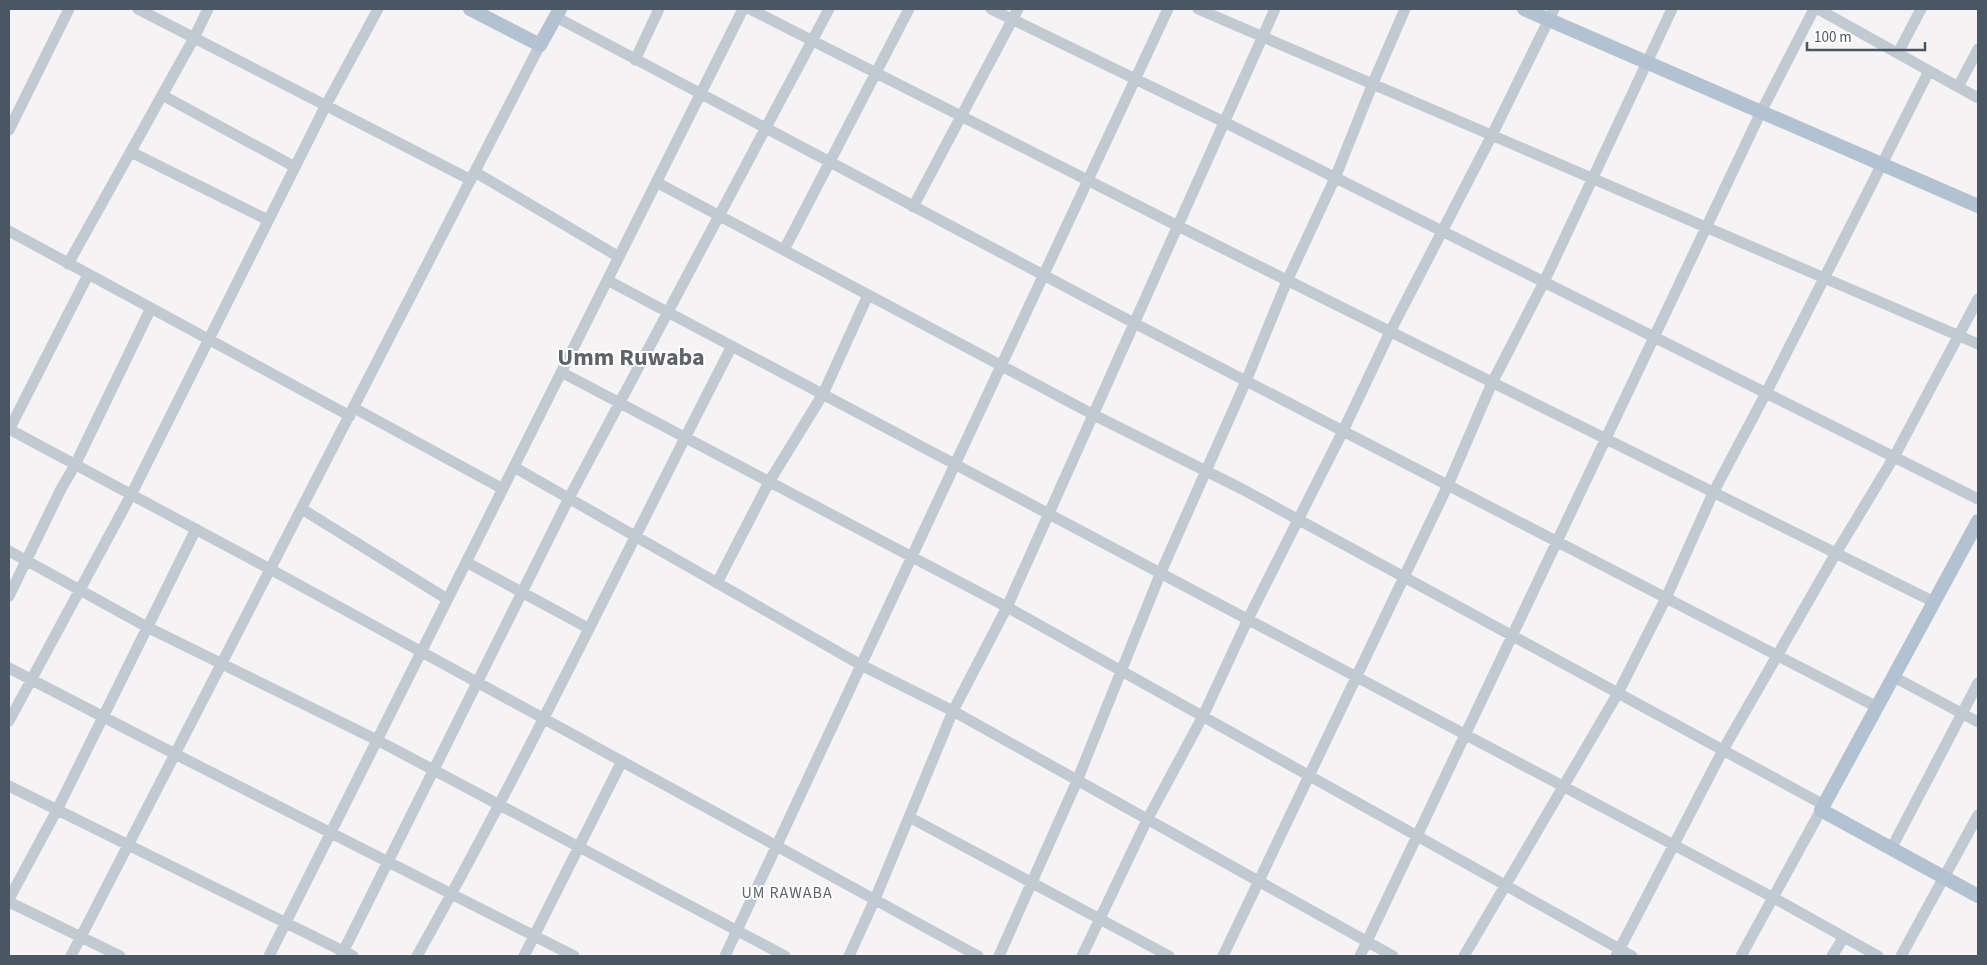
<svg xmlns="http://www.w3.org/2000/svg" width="1987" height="965" viewBox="0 0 1987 965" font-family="'Source Sans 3',sans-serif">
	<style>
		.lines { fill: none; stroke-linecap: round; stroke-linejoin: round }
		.minor { stroke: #c1cad2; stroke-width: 11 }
		.major { stroke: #b3c2d1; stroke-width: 14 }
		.labels { text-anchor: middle; stroke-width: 4; stroke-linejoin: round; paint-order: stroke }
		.quarter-label { font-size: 16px; letter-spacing: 1px; fill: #5f6368; stroke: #fff }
		.town-label { font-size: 24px; font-weight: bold; fill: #5f6368; stroke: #fff }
	</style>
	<rect width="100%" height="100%" fill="#f5f3f3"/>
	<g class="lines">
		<!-- minor -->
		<path class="minor" d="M138 9 471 180
			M750 9 1178 226 1934 602
			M991 9 1224 122 1978 499
			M1198 9 1978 344
			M1818 9 1978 98
			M556 17 1134 323 1877 707
			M1898 53 1921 9
			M635 60 659 9
			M1958 87 1978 49
			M162 95 295 167
			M9 130 69 9
			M131 152 268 220
			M475 172 619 257
			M656 182 1094 415 1242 489 1824 805
			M913 207 1018 9
			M9 231 350 416
			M784 250 909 9
			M68 264 194 38 208 9
			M607 280 1774 898 1878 956
			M561 372 1007 607 1632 956
			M354 408 503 489
			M9 429 270 569 978 956
			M9 430 88 275
			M514 467 861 665 953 711 1393 956
			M302 509 447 599
			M9 551 147 627 377 740 785 956
			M466 562 588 628
			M717 583 769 482 823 394 868 295
			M9 596 61 489 75 465 151 308
			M9 668 175 754 574 956
			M1894 677 1978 722
			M9 721 131 495 326 105 378 9
			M9 786 353 956
			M909 817 1169 956
			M1891 849 1978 683
			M9 899 57 810 196 529
			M9 902 120 956
			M71 956 540 45
			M269 956 743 9
			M341 956 569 498 829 9
			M417 956C529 757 627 549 732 346
			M524 956 622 761
			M725 956 1168 9
			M849 956 875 899 953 711 1007 607 1275 9
			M999 956 1077 781 1161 572 1246 381 1287 281 1335 178 1373 83 1405 9
			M1082 956 1147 820 1203 716 1248 619 1343 431 1390 332 1492 135 1554 9
			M1223 956 1448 485 1492 383 1544 282 1672 9
			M1360 956 1761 112 1814 9
			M1464 956 1618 693 1666 598 1713 493 1766 393 1929 71
			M1616 956 1723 750 1836 553 1894 457 1978 299
			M1741 956 1821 810
			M1832 956 1844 937
			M1901 956 1978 815"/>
		<!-- major -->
		<path class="major" d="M470 9 540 45 560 9
			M1524 9 1978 206
			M1978 521 1821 810 1978 896"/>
	</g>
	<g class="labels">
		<!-- quarter labels -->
		<g class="quarter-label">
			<text x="787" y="898">UM RAWABA</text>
		</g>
		<!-- town labels -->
		<g class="town-label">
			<text x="631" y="365">Umm Ruwaba</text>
		</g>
	</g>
	<!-- border -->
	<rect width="1987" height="965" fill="none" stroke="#4a5661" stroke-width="20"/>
	<!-- scale -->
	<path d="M1807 42v8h118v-8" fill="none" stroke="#4a5661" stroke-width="2.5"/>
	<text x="1814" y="42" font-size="15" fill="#4a5661" stroke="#ffffff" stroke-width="4" paint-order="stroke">100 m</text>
</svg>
